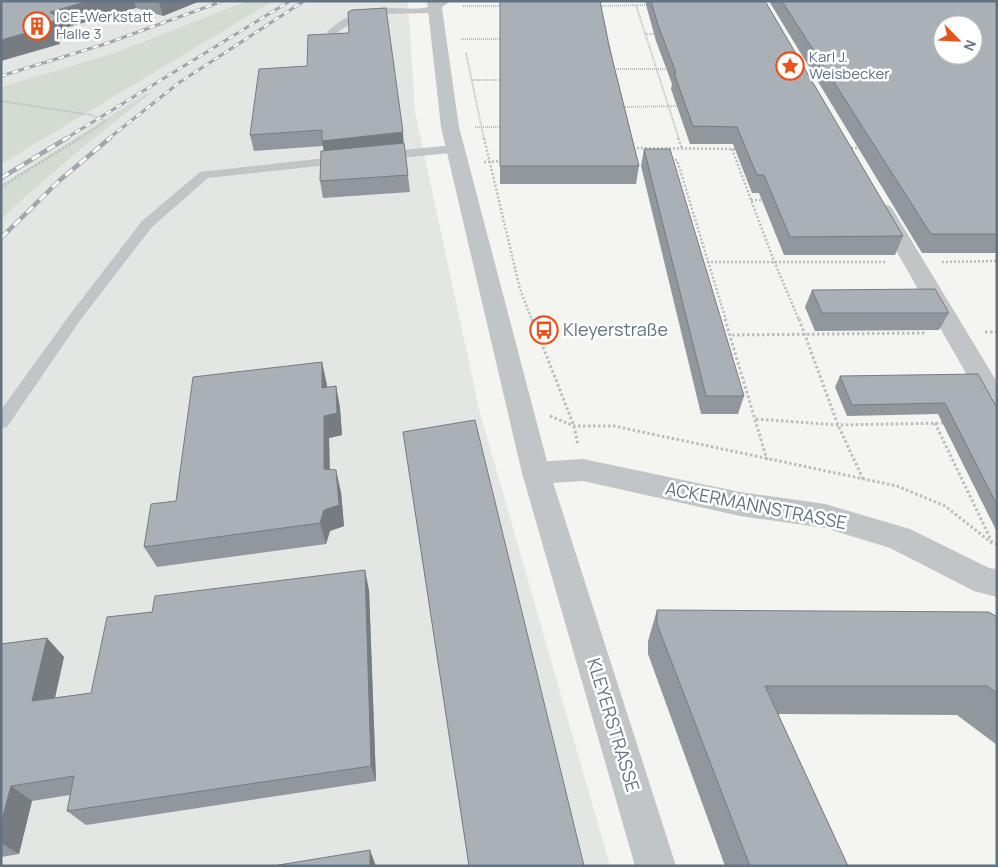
<svg xmlns="http://www.w3.org/2000/svg" width="998" height="867" viewBox="0 0 998 867" font-family="Manrope,sans-serif">
	<style>
		.built { fill: #e4e6e3 }
		.green { fill: #d4dbd1 }
		.lines { fill: none; stroke-linecap: round; stroke-linejoin: round }
		.path-far2 { stroke: #bbbdbf; stroke-width: 2; stroke-dasharray: 1 1; stroke-linecap: butt }
		.path-far1 { stroke: #bbbdbf; stroke-width: 2.5; stroke-dasharray: 2 2; stroke-linecap: butt }
		.path { stroke: #bbbdbf; stroke-width: 3; stroke-dasharray: 2.5 2.5; stroke-linecap: butt }
		.service { fill: #c1c5c8; fill-rule: evenodd }
		.minor { fill: #c1c5c8; fill-rule: evenodd }
		.tertiary { fill: #c1c5c8; fill-rule: evenodd }
		.rail-far1-casing { stroke: #a1a7ad; stroke-width: 3 }
		.rail-casing { stroke: #a1a7ad; stroke-width: 4.5 }
		.rail-far1 { stroke: #fff; stroke-width: 2; stroke-dasharray: 6; stroke-linecap: butt }
		.rail { stroke: #fff; stroke-width: 3; stroke-dasharray: 9; stroke-linecap: butt }
		.wall { fill: #91989d }
		.shaded-wall { fill: #767c80 }
		.building { fill: #a9b1b7; stroke: #767c80; fill-rule: evenodd }
		.labels { text-anchor: middle; stroke-width: 5; stroke-linejoin: round; paint-order: stroke }
		.far-poi-label { font-size: 15px; fill: #627382; stroke: #fff; text-anchor: start }
		.poi-label { font-size: 18px; fill: #627382; stroke: #fff; text-anchor: start }
		.street-label { font-size: 18px; fill: #627382; stroke: #fff }
	</style>
	<rect width="100%" height="100%" fill="#f4f4f0"/>
	<!-- built -->
	<path class="built" d="M1 1H408L415 112 480 413 610 866H1Z"/>
	<!-- green -->
	<path class="green" d="M247 1H273L1 164V87L115 53Z
		M147 93H152C99 133 49 174 1 219V185Z"/>
	<g class="lines">
		<!-- path-far2 -->
		<path class="path-far2" d="M636 5 679 139
			M463 6H504
			M598 6 649 5
			M603 18 612 58
			M645 34H657
			M461 39H502
			M466 53 484 139
			M614 69H668
			M473 80H504
			M1 101 91 115 106 121 78 139
			M623 107 680 106
			M475 127H504"/>
		<!-- path-far1 -->
		<path class="path-far1" d="M484 138 520 289 532 320
			M678 138 682 149
			M633 148 739 149
			M847 148H861
			M732 149 774 261 799 320
			M671 160H677L726 320
			M484 162 502 161
			M1 187 80 138
			M751 200H765
			M707 262H886
			M942 262 997 261"/>
		<!-- path -->
		<path class="path" d="M532 319 574 426 578 445
			M725 319 767 460
			M799 319 838 425 863 479
			M985 332H997
			M732 335 926 333
			M550 416 574 426H614L897 486 945 506 992 543 997 544
			M756 419 838 425 946 423
			M935 423 992 542"/>
		<!-- service -->
		<path class="service" d="M440 1H450L435 13 379 14 356 20 335 34 332 35 327 32C340 18 362 10 380 8 399 6 425 14 440 1Z
			M455 145 459 146 461 149 459 152 382 160 376 156 382 152Z
			M343 156 349 160 347 163 208 178 152 227 81 319 7 427 1 429V410L71 313 142 221 200 172Z"/>
		<!-- minor -->
		<path class="minor" d="M883 204 890 206 893 210 997 382V414L988 412 873 210 876 206Z
			M583 459 740 492 825 504 910 529 989 568 997 569V597L974 591 890 548 825 528 740 516 583 481 536 484 526 481 522 473 526 465 536 462Z"/>
		<!-- tertiary -->
		<path class="tertiary" d="M427 1H441L459 127 550 473 676 866H635L522 473 441 127Z"/>
		<!-- rail-far1 casing -->
		<g class="rail-far1-casing">
			<path id="rail-far1" d="M1 76 105 44 223 1
				M65 139 290 1
				M108 139 180 82 304 1"/>
		</g>
		<!-- rail casing -->
		<g class="rail-casing">
			<path id="rail" d="M1 178 67 138
				M1 238 60 180 110 138"/>
		</g>
		<!-- rail-far1 -->
		<use href="#rail-far1" class="rail-far1"/>
		<!-- rail -->
		<use href="#rail" class="rail"/>
	</g>
	<!-- wall -->
	<path class="wall" d="M1 1H200L163 16 136 8 64 28 67 37 58 40 60 44Z
		M500 1 609 46 639 166 636 184H500Z
		M645 1H765L903 236 895 255H784L759 193H752L733 144H690L671 89 672 84 656 41Z
		M769 1H997V253H922Z
		M307 66 404 143 410 192 323 198 320 181 324 151 323 146 254 151 250 135Z
		M644 149 744 396 738 414H701L641 166Z
		M812 290 949 313 939 330 815 331 805 307Z
		M322 362 327 387 336 386 340 408 342 435 329 438 330 470 341 492 344 526 330 531 326 544 157 567 144 547 176 501Z
		M840 376 997 408V532L938 414 847 416 835 387Z
		M403 432 584 866H469Z
		M369 590 376 781 86 825 67 811 70 795 32 801 19 854 1 857V644L47 638 64 657 55 698 91 693Z
		M657 610 997 617V745L957 715 778 714 848 866H725L648 654V641Z"/>
	<!-- shaded-wall -->
	<path class="shaded-wall" d="M89 1H134L136 8 64 28 67 37 58 40 60 44 1 61V40L47 23 50 12Z
		M159 1H200L163 16Z
		M403 132 404 148 325 157 322 141Z
		M322 362 327 385 328 410 322 388Z
		M336 386 340 408 342 435 329 438 330 491 324 469V416Z
		M336 470 341 492 344 526 330 531 326 544 320 523Z
		M365 570 369 590 376 781 371 766Z
		M47 638 64 657 50 719 32 701Z
		M11 786 32 801 19 854 1 843V823Z
		M370 850 376 866H370Z"/>
	<!-- building -->
	<path class="building" d="M1 1H89L50 12 60 19 47 23 52 26 1 40Z
		M500 1H600L609 46 639 166H500Z
		M651 1H765L903 236 790 237 764 175H757L737 127 693 126 674 73H676L658 25Z
		M782 1H997V234H931ZM943 25H973V55H943Z
		M386 8 403 132 322 141V130L250 135 259 69 307 66 308 35 349 33 348 12 352 10Z
		M404 143 408 175 320 181 321 151Z
		M644 149H670L744 396H706Z
		M935 289 949 313H822L812 290Z
		M322 362V388L336 386 337 413 324 416V469L336 470 339 505 324 510 320 523 144 547 151 504 176 501 193 377Z
		M978 374 997 408V505L945 403 852 405 840 376Z
		M475 420 584 866H469L403 432Z
		M365 570 371 766 67 811 74 776 11 786 1 823V644L47 638 32 701 91 693 107 617 152 612 155 596Z
		M657 610 989 612 997 617V693L987 686H765L848 866H750L657 624Z
		M370 850V866H273Z"/>
	<!-- icons -->
	<defs>
		<g id="building-ring" transform="scale(1.4375)"><circle r="9.5" fill="#fff" stroke="#e9521b" stroke-width="1.5"/><path d="M-4-6H4V6H1V3H-1V6H-4ZM-2.5-4.3h1.7v1.8h-1.7ZM.8-4.3h1.7v1.8H.8ZM-2.5-1h1.7V.8h-1.7ZM.8-1h1.7V.8H.8Z" fill="#e9521b"/></g>
		<g id="sight-ring" transform="scale(1.4375)"><circle r="9.5" fill="#fff" stroke="#e9521b" stroke-width="1.5"/><path d="M0-6L1.8-2.2L6-1.7L2.9 1.2L3.7 5.4L0 3.3L-3.7 5.4L-2.9 1.2L-6-1.7L-1.8-2.2Z" fill="#e9521b"/></g>
		<g id="bus-ring" transform="scale(1.4375)"><circle r="9.5" fill="#fff" stroke="#e9521b" stroke-width="1.5"/><path d="M-5-6H5V4H4V6H2V4H-2V6H-4V4H-5ZM-3.5-4V0h7V-4ZM-3.5 1.2v1.5H-2V1.2ZM2 1.2v1.5H3.5V1.2Z" fill="#e9521b"/></g>
	</defs>
	<g fill-rule="evenodd">
		<use href="#building-ring" x="37" y="26"/>
		<use href="#sight-ring" x="790" y="66"/>
		<use href="#bus-ring" x="544" y="330"/>
	</g>
	<g class="labels">
		<!-- far-poi labels -->
		<g class="far-poi-label">
			<text x="56" y="22">ICE-Werkstatt<tspan x="56" dy="17">Halle 3</tspan></text>
			<text x="809" y="62">Karl J.<tspan x="809" dy="17">Weisbecker</tspan></text>
		</g>
		<!-- poi labels -->
		<g class="poi-label">
			<text x="563" y="336">Kleyerstraße</text>
		</g>
		<!-- street labels -->
		<g class="street-label">
			<text transform="translate(756 506) rotate(11)" y="6">ACKERMANNSTRASSE</text>
			<text transform="translate(613 725) rotate(73)" y="6">KLEYERSTRASSE</text>
		</g>
	</g>
	<!-- border -->
	<rect width="998" height="867" fill="none" stroke="#627382" stroke-width="5"/>
	<!-- north arrow -->
	<g transform="translate(958 40) rotate(114)"><circle r="24" fill="#ffffff" stroke="#c0c7cd"/>
	<path d="M0-4L9 19L0 12L-9 19Z" fill="#e9521b"/>
	<text y="-8" font-size="14" font-weight="bold" text-anchor="middle" fill="#627382">N</text>
	</g>
</svg>
